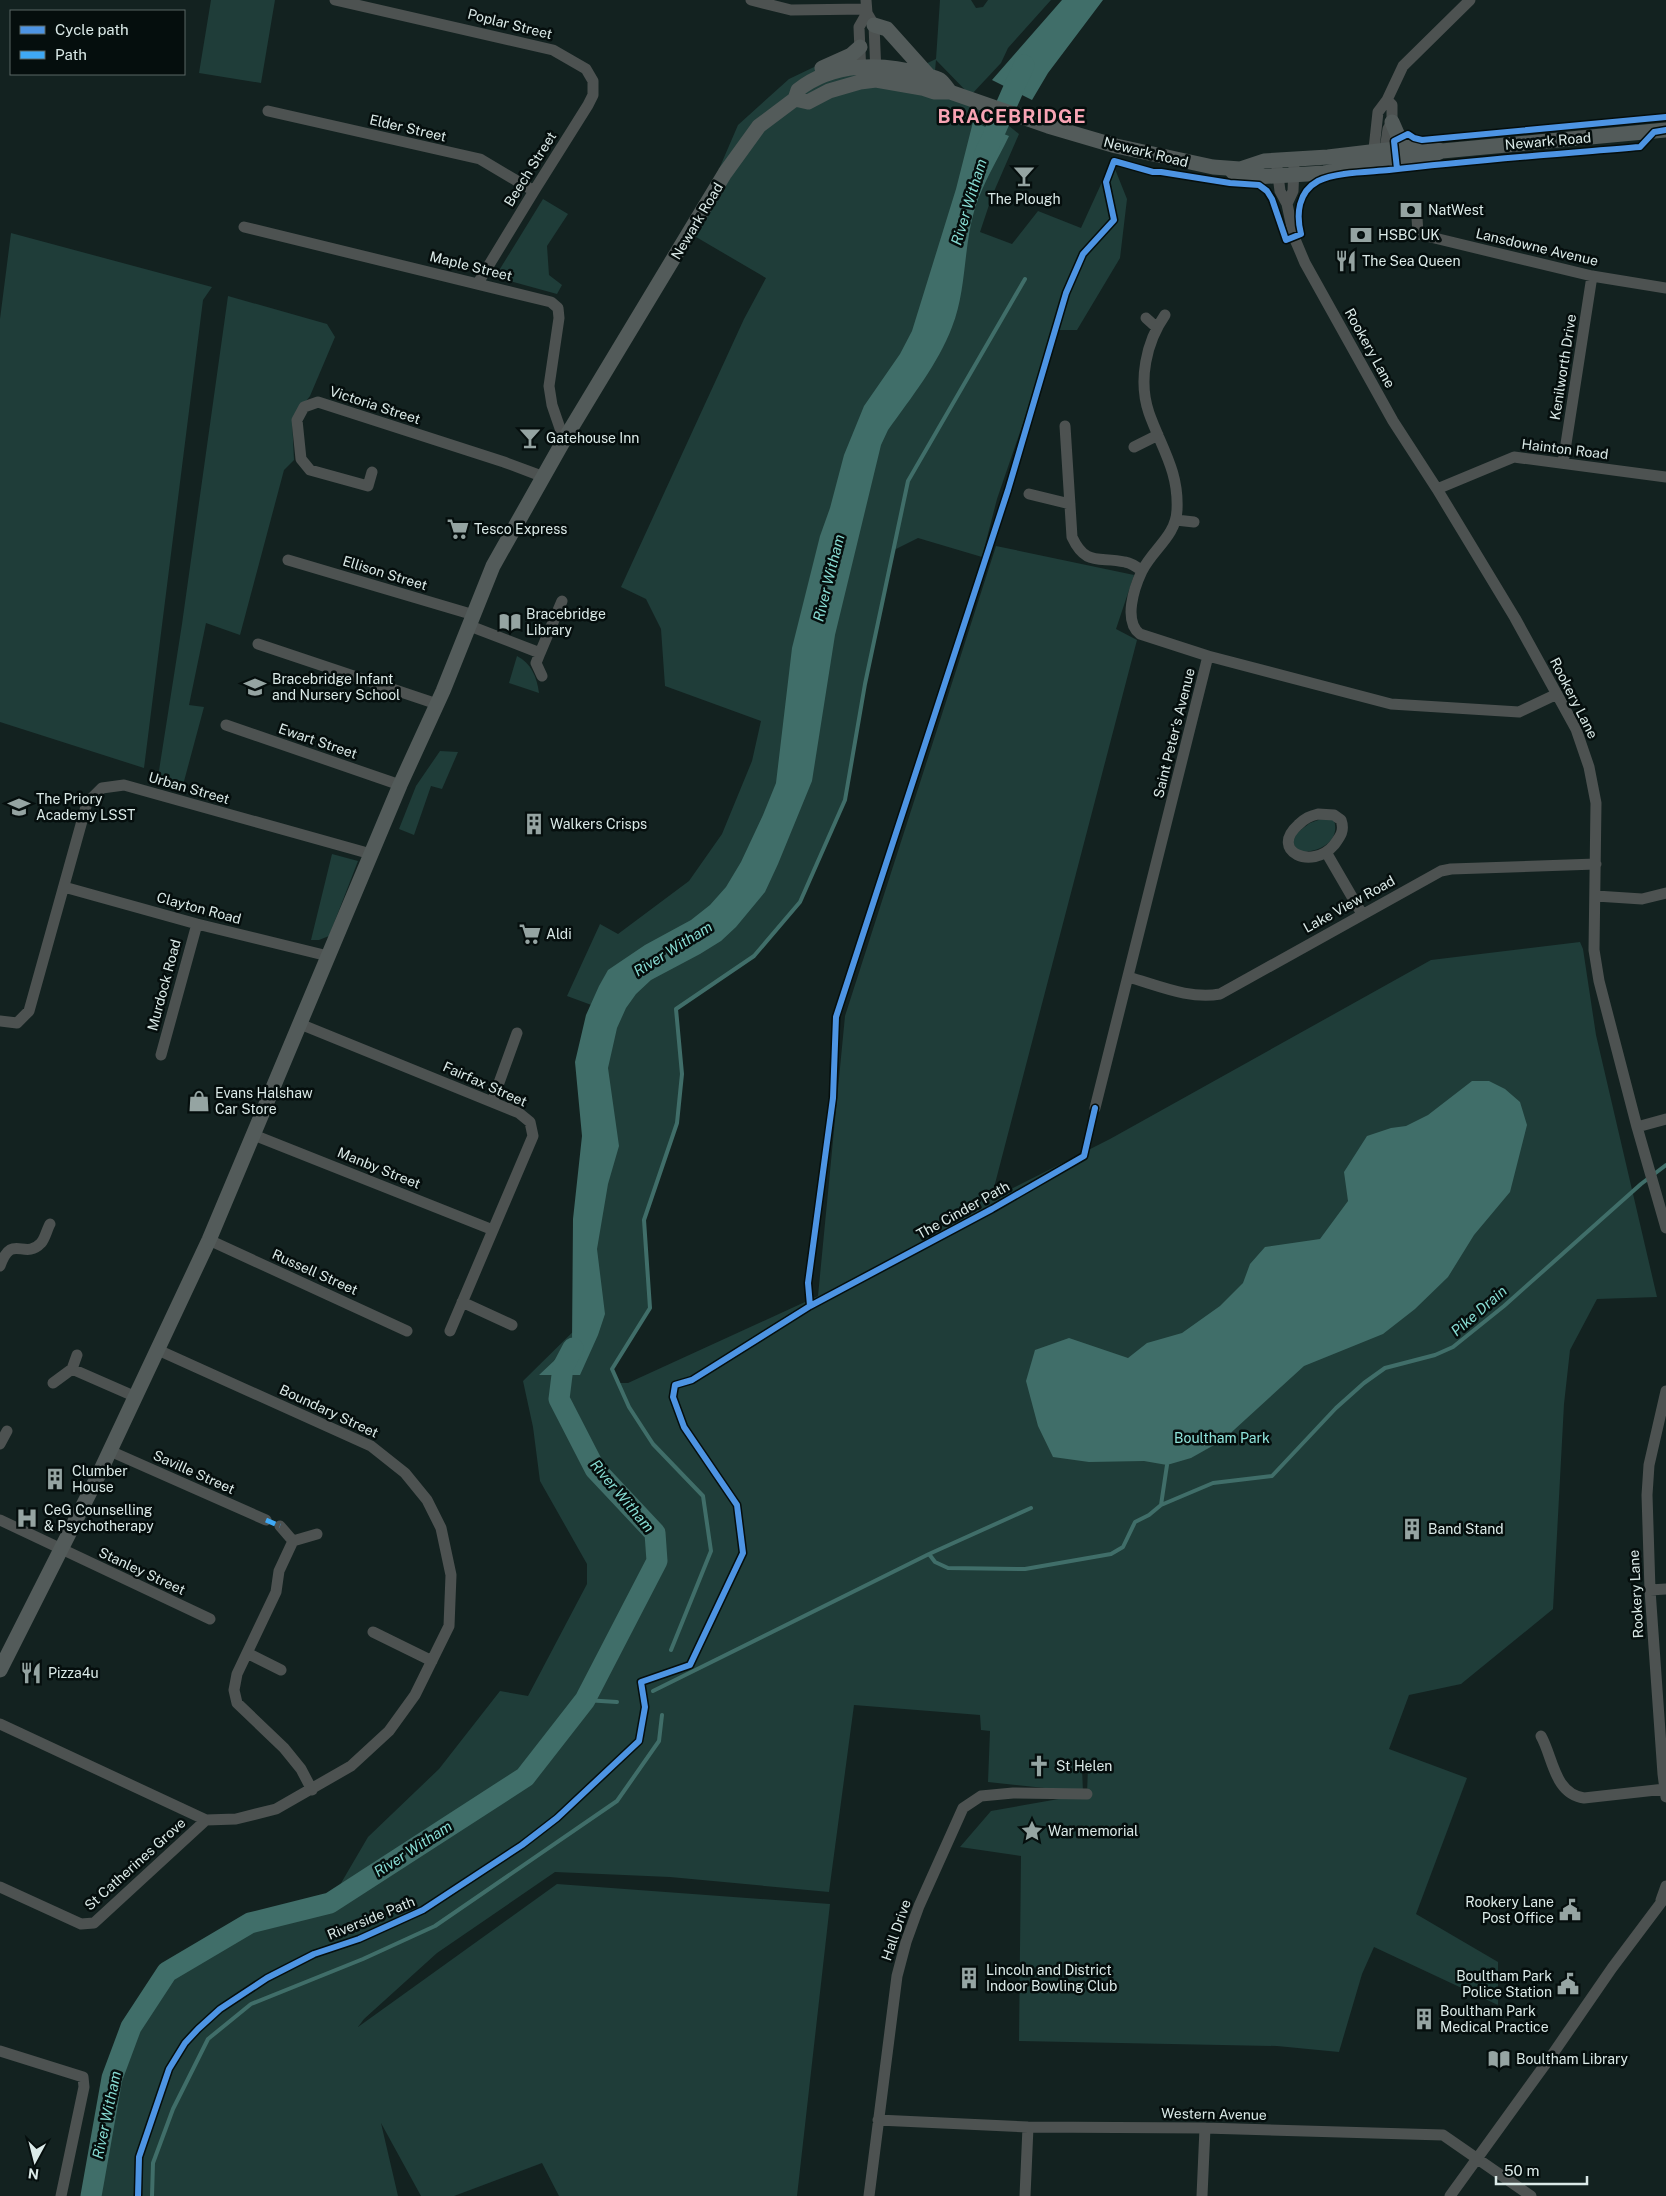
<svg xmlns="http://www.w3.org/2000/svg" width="1666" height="2196" viewBox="0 0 1666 2196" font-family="'Public Sans',sans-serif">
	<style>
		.green { fill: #1f3d39; fill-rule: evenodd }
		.water { fill: #406e69 }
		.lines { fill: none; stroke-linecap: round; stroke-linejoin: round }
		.stream { stroke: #406e69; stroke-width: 4 }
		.river { stroke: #406e69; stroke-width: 21 }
		.minor { stroke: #4d5251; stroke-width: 11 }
		.major { stroke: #535b5a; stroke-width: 15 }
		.quiet { stroke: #3fa9f5; stroke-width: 5; stroke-dasharray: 10 5; stroke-linecap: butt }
		.cycleway-casing { stroke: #050e0d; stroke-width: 9 }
		.cycleway { stroke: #4d94e3; stroke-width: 6 }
		.labels { text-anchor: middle; stroke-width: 5; stroke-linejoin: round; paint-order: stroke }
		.street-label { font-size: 14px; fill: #dbeae8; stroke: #050e0d }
		.poi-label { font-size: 14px; fill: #dbeae8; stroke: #050e0d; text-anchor: start }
		.park-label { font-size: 14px; fill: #8fe4db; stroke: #050e0d }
		.water-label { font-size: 15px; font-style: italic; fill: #87dcd3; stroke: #050e0d }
		.district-label { font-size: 19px; font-weight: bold; letter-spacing: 1px; fill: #f8a4b4; stroke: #050e0d }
	</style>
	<rect width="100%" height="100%" fill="#132220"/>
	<!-- green -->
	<path class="green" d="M211 0H275L261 83 199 73Z
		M940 0H971L976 8 983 7 988 0H1051L1008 48 1001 63 971 95 1019 134 992 196 980 232 1012 244 1038 211 1081 228 1102 182 1113 164 1127 199 1120 258 1077 330H1055L997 499 982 557 918 538 894 550 865 684 845 800 800 902 754 956 676 1010 682 1074 677 1123 644 1220 650 1308 612 1369 618 1383H628L818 1296 845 1016 996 546 1134 575 1116 629 1137 640 991 1199 1110 1139 1431 960 1580 942 1583 949 1596 1035 1657 1297 1597 1299 1570 1350 1564 1404 1553 1609 1461 1684 1409 1695 1389 1749 1467 1778 1416 1914 1498 1962V2005L1374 1947 1362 1974 1339 2052 1277 2046 1019 2041 1021 1856 960 1847 991 1811 1087 1794 1088 1767 1082 1768 1083 1792 988 1782 990 1731 981 1730 980 1715 854 1705 829 1892 670 1877 555 1872 437 1953 364 2019 358 2027 557 1884 830 1904 797 2196H559L542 2163 454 2196H421L381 2123 398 2196H91L112 2078 131 2027 167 1972 250 1923 330 1902 368 1837 439 1769 500 1691 528 1696 587 1584V1564L540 1481 533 1427 523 1381 593 1312 605 1010 567 996 600 924 618 934 689 881 722 834 752 761 761 721 665 686 661 629 646 599 621 587 744 319 766 278 691 234 738 125 789 79 835 57 904 74 936 59ZM936 60 970 95 934 82Z
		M543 199 568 214 547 246 549 275 562 285 557 294 495 277Z
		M11 233 212 287 203 300 144 768 0 722V319Z
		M228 296 327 324 335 337 310 396 292 419 294 460 284 470 240 635 206 623 189 705 204 707 183 785 158 777 182 624Z
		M517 656C531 663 537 677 539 693L509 683Z
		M440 751 458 752 442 789 431 786 414 835 399 829 416 786Z
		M1324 818 1334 820C1341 843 1317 853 1298 852L1293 843 1294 835 1310 823Z
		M332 854 358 861 329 936 319 940H311Z"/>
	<!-- water -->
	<path class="water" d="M1062 0H1103L1048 73 1032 100 992 80Z
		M973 122 1009 136C998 159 983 183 975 208 963 247 967 289 952 327 938 364 911 398 888 430L881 445 835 635 812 781 778 864 765 892 736 927 721 941 700 954 651 980 636 994 626 1008 617 1028 608 1068 619 1146 608 1184 597 1249 605 1314 598 1335 580 1375H539L572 1344 573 1219 582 1136 575 1062 586 1015 599 986 608 970 645 945 691 920 710 905 726 887 741 862 763 815 776 783 792 648 820 536 830 508 844 455 864 406 900 354 912 331 956 189Z
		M1472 1081H1489L1505 1089 1520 1102 1527 1125 1510 1192 1474 1235 1448 1277 1415 1309 1383 1334 1304 1366 1223 1440 1191 1458 1167 1465 1144 1461 1089 1462 1053 1457 1038 1426 1026 1381 1035 1350 1069 1338 1128 1358 1147 1343 1182 1333 1220 1306 1243 1283 1250 1264 1265 1247 1320 1239 1348 1201 1344 1172 1367 1136 1391 1128 1406 1126 1428 1115Z"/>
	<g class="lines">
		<!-- stream -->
		<path class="stream" d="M1161 1505 1213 1483 1272 1476 1336 1408 1364 1383 1385 1368 1435 1355 1453 1347 1504 1306 1641 1184 1666 1165
			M929 1554 935 1562 948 1568 1025 1569 1111 1554 1123 1547 1135 1522 1149 1515 1161 1505 1167 1465
			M671 1650 711 1551 703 1496 653 1444 629 1407 612 1369 650 1308 644 1220 677 1123 682 1074 676 1009 754 956 800 902 845 800 865 684 908 481 1025 279
			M653 1691 929 1554 1031 1508
			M585 1700 617 1702
			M152 2196 153 2163 173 2109 208 2039 251 2004 363 1959 435 1926 617 1801 659 1741 662 1715"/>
		<!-- river -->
		<path class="river" d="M984 156 1024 65
			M91 2196 112 2078 131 2027 167 1972 250 1923 330 1903 525 1777 585 1700 657 1561 655 1533 595 1469 559 1399 563 1367 573 1348"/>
		<!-- minor -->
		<path class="minor" d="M335 0 553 50 586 69 593 81V95L588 105 534 191 478 283
			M751 0 791 10 866 9
			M866 0 867 13 874 25 876 74
			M861 75 859 27 867 13
			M268 111 480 159 534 191
			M1384 157 1388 129 1392 122V105L1387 100
			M1373 158 1378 112 1387 100 1403 66 1470 0
			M1276 160 1280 191 1287 204 1294 237 1305 263 1393 421 1437 489 1515 618 1576 729 1589 767 1596 803 1594 950 1599 981 1637 1127 1666 1228
			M1287 204 1293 191 1294 167
			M1417 218 1418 234 1592 276 1666 288
			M244 227 551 302 558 308 559 318 549 386 552 405 564 440
			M1165 315C1146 342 1138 381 1149 413 1161 447 1179 471 1177 510 1176 536 1153 549 1142 571 1134 588 1123 621 1140 634L1208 656
			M1146 318 1156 327
			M1065 426 1072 537C1086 567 1099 556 1125 562 1131 563 1137 567 1142 571
			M1134 447 1158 435
			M1563 463 1592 276
			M372 472 368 486 310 470 301 459 297 420 304 407 318 402 504 462 544 477
			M1437 489 1514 457 1666 477
			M1029 494 1070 504
			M1176 520 1194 522
			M288 560 474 615
			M470 626 540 653 562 601
			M258 644 437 704
			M540 653 536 663 542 676
			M226 725 400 785
			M1318 814 1334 815 1341 820C1345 831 1340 837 1334 845 1312 871 1269 851 1298 825 1305 818 1310 816 1318 814Z
			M1326 852 1362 914
			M64 887 197 924 328 956
			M1596 896 1642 899 1666 893
			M1128 977C1157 985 1190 1000 1220 994L1441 871 1451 869 1596 864
			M0 1021 17 1023 29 1011 87 803 102 788 124 785 371 854
			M300 1024 519 1113 530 1122 533 1136 450 1331
			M161 1055 197 924
			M492 1102 517 1033
			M1095 1108 1208 656 1391 704 1519 712 1557 694
			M1637 1127 1666 1119
			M254 1135 493 1230
			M209 1240 407 1331
			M0 1266C12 1232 24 1261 41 1243 45 1239 47 1229 50 1224
			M462 1302 512 1325
			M72 1369 77 1355
			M53 1383 72 1369 136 1397
			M1666 1391 1649 1465 1647 1495 1650 1590 1663 1774 1666 1797
			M0 1444 7 1431
			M110 1451 266 1520
			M0 1520 210 1619
			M280 1526 293 1541
			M1650 1590 1666 1589
			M373 1632 432 1661
			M247 1653 281 1670
			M0 1724 206 1820 236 1819 276 1809 351 1766 389 1731 415 1695 449 1626 451 1575 441 1528 427 1500 405 1473 371 1446 158 1350
			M1541 1736C1553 1757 1554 1794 1584 1798L1665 1789
			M312 1790 301 1769 284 1748 237 1703 234 1690 237 1674 276 1592 279 1571 293 1541 317 1534
			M0 1887 81 1924 94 1923 206 1820
			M1661 1900 1666 1886
			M0 2051 83 2077 84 2087 61 2196
			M878 2120 1028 2127 1205 2128 1443 2135 1531 2196
			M869 2196 897 1976 906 1942 919 1906 963 1808 981 1796 1013 1793 1087 1794
			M1025 2196 1028 2127
			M1202 2196 1205 2128
			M1450 2196 1552 2055 1612 1968 1666 1896"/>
		<!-- major -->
		<path class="major" d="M874 25 887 29 930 77
			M822 68 851 55 860 47
			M795 99 808 102 829 91 860 82 876 80 922 88 934 92H950L1048 126 1116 146 1213 167 1240 169 1264 161 1328 157 1412 147H1427L1442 151 1666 130
			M1392 122 1399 138 1407 148
			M1230 169 1239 178 1324 173 1426 158 1442 151
			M0 1670 99 1474 209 1240 400 785 443 691 493 566 564 440 725 173 759 126 795 99 798 90C832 63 881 62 921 74 927 76 935 77 940 80 944 83 947 88 950 92"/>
		<!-- quiet -->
		<path class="quiet" d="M266 1520 280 1526"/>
		<!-- cycleway casing -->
		<g class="cycleway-casing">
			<path id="cycleway" d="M1397 169 1394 141 1408 134 1414 138 1422 140 1666 117
				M810 1306 808 1283 833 1098 836 1017 1008 490 1066 293 1083 254 1114 220 1106 182 1114 161 1153 172H1161L1230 183 1259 185 1267 191 1272 199 1286 240 1301 234C1296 214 1298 192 1318 181 1336 172 1369 172 1389 170 1473 160 1556 154 1640 147L1654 132 1666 130
				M138 2196 139 2157 169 2069 185 2043 198 2029 220 2009 267 1978 314 1954 359 1939 423 1910 522 1845 557 1818 639 1741 645 1707 641 1682 690 1665 743 1553 737 1505 684 1427 673 1397 675 1385 692 1380 810 1306 992 1209 1084 1156 1095 1108"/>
		</g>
		<!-- cycleway -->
		<use href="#cycleway" class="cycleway"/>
	</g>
	<!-- icons -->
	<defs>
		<g id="bar-bare" transform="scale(1.725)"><path d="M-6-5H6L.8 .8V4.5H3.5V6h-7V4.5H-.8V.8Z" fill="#95a4a2" stroke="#050e0d" stroke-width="2.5" paint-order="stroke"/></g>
		<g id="bank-bare" transform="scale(1.725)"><path d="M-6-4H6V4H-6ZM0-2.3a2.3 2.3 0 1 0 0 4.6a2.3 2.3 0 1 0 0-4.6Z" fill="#95a4a2" stroke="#050e0d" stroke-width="2.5" paint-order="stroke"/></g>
		<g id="restaurant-bare" transform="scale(1.725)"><path d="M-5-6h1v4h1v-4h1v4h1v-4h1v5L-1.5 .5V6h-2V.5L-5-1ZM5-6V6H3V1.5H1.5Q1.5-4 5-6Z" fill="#95a4a2" stroke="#050e0d" stroke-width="2.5" paint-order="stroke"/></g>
		<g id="supermarket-bare" transform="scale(1.725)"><path d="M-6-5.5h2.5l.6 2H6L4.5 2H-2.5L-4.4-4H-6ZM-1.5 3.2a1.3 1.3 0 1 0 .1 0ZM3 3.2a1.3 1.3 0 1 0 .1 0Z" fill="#95a4a2" stroke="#050e0d" stroke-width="2.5" paint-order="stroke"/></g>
		<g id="library-bare" transform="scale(1.725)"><path d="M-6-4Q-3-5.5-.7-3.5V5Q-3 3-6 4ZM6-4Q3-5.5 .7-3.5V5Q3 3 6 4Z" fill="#95a4a2" stroke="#050e0d" stroke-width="2.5" paint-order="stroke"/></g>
		<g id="school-bare" transform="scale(1.725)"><path d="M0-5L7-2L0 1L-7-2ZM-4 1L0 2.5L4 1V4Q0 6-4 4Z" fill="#95a4a2" stroke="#050e0d" stroke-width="2.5" paint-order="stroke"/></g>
		<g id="building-bare" transform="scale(1.725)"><path d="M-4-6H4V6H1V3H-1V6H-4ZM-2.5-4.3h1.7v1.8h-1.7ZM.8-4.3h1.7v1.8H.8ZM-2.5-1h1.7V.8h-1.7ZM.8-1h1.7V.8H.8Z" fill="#95a4a2" stroke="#050e0d" stroke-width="2.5" paint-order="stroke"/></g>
		<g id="shop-bare" transform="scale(1.725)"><path d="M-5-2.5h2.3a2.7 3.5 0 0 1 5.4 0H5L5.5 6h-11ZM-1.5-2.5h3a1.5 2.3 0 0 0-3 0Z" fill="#95a4a2" stroke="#050e0d" stroke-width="2.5" paint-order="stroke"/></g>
		<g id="hospital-bare" transform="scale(1.725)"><path d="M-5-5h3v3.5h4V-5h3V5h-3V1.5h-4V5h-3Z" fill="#95a4a2" stroke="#050e0d" stroke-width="2.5" paint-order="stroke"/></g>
		<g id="church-bare" transform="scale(1.725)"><path d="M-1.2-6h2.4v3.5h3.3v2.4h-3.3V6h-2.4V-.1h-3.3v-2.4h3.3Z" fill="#95a4a2" stroke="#050e0d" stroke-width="2.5" paint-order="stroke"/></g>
		<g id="sight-bare" transform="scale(1.725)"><path d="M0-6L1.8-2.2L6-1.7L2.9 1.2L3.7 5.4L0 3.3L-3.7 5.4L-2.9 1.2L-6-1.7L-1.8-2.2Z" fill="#95a4a2" stroke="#050e0d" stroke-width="2.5" paint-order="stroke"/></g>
		<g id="civic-bare" transform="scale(1.725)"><path d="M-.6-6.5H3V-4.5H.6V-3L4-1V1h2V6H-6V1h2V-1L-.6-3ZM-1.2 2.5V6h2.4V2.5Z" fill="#95a4a2" stroke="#050e0d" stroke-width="2.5" paint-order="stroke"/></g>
	</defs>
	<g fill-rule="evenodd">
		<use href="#bar-bare" x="1024" y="176"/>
		<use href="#bank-bare" x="1411" y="210"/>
		<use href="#bank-bare" x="1361" y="235"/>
		<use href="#restaurant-bare" x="1346" y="261"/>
		<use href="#bar-bare" x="530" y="438"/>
		<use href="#supermarket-bare" x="458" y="529"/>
		<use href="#library-bare" x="510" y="622"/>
		<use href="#school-bare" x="255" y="687"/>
		<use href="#school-bare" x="19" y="807"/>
		<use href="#building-bare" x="534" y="824"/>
		<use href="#supermarket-bare" x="530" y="934"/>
		<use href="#shop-bare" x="199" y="1101"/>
		<use href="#building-bare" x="55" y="1479"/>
		<use href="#hospital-bare" x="27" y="1518"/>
		<use href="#building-bare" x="1412" y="1529"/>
		<use href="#restaurant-bare" x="31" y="1673"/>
		<use href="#church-bare" x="1039" y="1766"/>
		<use href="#sight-bare" x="1032" y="1831"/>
		<use href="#civic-bare" x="1570" y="1910"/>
		<use href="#building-bare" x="969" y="1978"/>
		<use href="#civic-bare" x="1568" y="1984"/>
		<use href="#building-bare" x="1424" y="2019"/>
		<use href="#library-bare" x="1499" y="2059"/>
	</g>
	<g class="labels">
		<!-- street labels -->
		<g class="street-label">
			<text transform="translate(510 24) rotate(14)" y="5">Poplar Street</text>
			<text transform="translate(408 128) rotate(13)" y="5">Elder Street</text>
			<text transform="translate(1548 141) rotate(-5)" y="5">Newark Road</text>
			<text transform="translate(1146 152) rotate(14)" y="5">Newark Road</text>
			<text transform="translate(530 169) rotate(-58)" y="5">Beech Street</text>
			<text transform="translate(697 221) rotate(-59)" y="5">Newark Road</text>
			<text transform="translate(1537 247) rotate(13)" y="5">Lansdowne Avenue</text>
			<text transform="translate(471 266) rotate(14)" y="5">Maple Street</text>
			<text transform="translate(1370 348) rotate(61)" y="5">Rookery Lane</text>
			<text transform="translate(1563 367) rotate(-81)" y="5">Kenilworth Drive</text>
			<text transform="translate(375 405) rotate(18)" y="5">Victoria Street</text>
			<text transform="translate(1565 449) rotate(7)" y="5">Hainton Road</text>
			<text transform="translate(385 573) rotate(17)" y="5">Ellison Street</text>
			<text transform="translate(1574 698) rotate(63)" y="5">Rookery Lane</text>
			<text transform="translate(1174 733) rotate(-76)" y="5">Saint Peter's Avenue</text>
			<text transform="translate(318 741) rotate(19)" y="5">Ewart Street</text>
			<text transform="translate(189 788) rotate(16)" y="5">Urban Street</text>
			<text transform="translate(1349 904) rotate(-29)" y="5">Lake View Road</text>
			<text transform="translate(199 908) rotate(15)" y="5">Clayton Road</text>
			<text transform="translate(164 985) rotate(-75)" y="5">Murdock Road</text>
			<text transform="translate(485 1084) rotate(24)" y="5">Fairfax Street</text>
			<text transform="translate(379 1168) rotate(22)" y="5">Manby Street</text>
			<text transform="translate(963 1210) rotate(-29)" y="5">The Cinder Path</text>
			<text transform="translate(315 1272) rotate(24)" y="5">Russell Street</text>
			<text transform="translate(329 1411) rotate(25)" y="5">Boundary Street</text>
			<text transform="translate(194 1472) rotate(24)" y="5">Saville Street</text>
			<text transform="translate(142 1571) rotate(25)" y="5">Stanley Street</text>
			<text transform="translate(1636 1594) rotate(-93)" y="5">Rookery Lane</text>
			<text transform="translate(135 1864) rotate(-42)" y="5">St Catherines Grove</text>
			<text transform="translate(371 1918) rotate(-22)" y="5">Riverside Path</text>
			<text transform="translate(896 1930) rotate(-71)" y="5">Hall Drive</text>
			<text transform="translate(1214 2114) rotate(1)" y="5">Western Avenue</text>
		</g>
		<!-- poi labels -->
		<g class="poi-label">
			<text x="1024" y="204" text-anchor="middle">The Plough</text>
			<text x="1428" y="215">NatWest</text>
			<text x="1378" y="240">HSBC UK</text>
			<text x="1362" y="266">The Sea Queen</text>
			<text x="546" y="443">Gatehouse Inn</text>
			<text x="474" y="534">Tesco Express</text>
			<text x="526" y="619">Bracebridge<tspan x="526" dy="16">Library</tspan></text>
			<text x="272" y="684">Bracebridge Infant<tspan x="272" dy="16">and Nursery School</tspan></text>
			<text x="36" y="804">The Priory<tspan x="36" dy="16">Academy LSST</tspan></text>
			<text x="550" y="829">Walkers Crisps</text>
			<text x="546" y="939">Aldi</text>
			<text x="215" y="1098">Evans Halshaw<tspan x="215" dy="16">Car Store</tspan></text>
			<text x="72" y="1476">Clumber<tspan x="72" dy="16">House</tspan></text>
			<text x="44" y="1515">CeG Counselling<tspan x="44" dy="16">&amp; Psychotherapy</tspan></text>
			<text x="1428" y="1534">Band Stand</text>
			<text x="48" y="1678">Pizza4u</text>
			<text x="1056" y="1771">St Helen</text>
			<text x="1048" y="1836">War memorial</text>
			<text x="1554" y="1907" text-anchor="end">Rookery Lane<tspan x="1554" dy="16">Post Office</tspan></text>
			<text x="986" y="1975">Lincoln and District<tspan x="986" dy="16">Indoor Bowling Club</tspan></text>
			<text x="1552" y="1981" text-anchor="end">Boultham Park<tspan x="1552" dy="16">Police Station</tspan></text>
			<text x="1440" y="2016">Boultham Park<tspan x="1440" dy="16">Medical Practice</tspan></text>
			<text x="1516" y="2064">Boultham Library</text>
		</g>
		<!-- park labels -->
		<g class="park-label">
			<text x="1222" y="1443">Boultham Park</text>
		</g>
		<!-- water labels -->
		<g class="water-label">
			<text transform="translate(969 202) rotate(-73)" y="5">River Witham</text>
			<text transform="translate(829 578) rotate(-76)" y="5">River Witham</text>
			<text transform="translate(673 949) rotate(-32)" y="5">River Witham</text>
			<text transform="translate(1479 1311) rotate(-41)" y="5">Pike Drain</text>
			<text transform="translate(622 1496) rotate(50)" y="5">River Witham</text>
			<text transform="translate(413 1849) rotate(-33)" y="5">River Witham</text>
			<text transform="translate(107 2115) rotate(-78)" y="5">River Witham</text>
		</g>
		<!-- district labels -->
		<g class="district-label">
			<text x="1012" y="123">BRACEBRIDGE</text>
		</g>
	</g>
	<!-- legend -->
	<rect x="10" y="10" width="175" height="65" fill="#050e0d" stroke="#5b6665"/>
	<rect x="20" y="26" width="25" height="8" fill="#4d94e3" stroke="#5b6665"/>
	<text x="55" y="35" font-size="15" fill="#dbeae8">Cycle path</text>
	<rect x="20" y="51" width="25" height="8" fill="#3fa9f5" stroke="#5b6665"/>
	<text x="55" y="60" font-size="15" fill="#dbeae8">Path</text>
	<!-- north arrow -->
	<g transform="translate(35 2161) rotate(187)" stroke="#050e0d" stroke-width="4" paint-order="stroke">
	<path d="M0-4L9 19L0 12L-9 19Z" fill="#dbeae8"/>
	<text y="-8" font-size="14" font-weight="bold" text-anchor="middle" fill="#dbeae8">N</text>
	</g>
	<!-- scale -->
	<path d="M1496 2176v8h91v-8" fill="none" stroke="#dbeae8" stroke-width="2.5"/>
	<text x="1504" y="2176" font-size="15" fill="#dbeae8" stroke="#050e0d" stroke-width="4" paint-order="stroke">50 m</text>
</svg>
